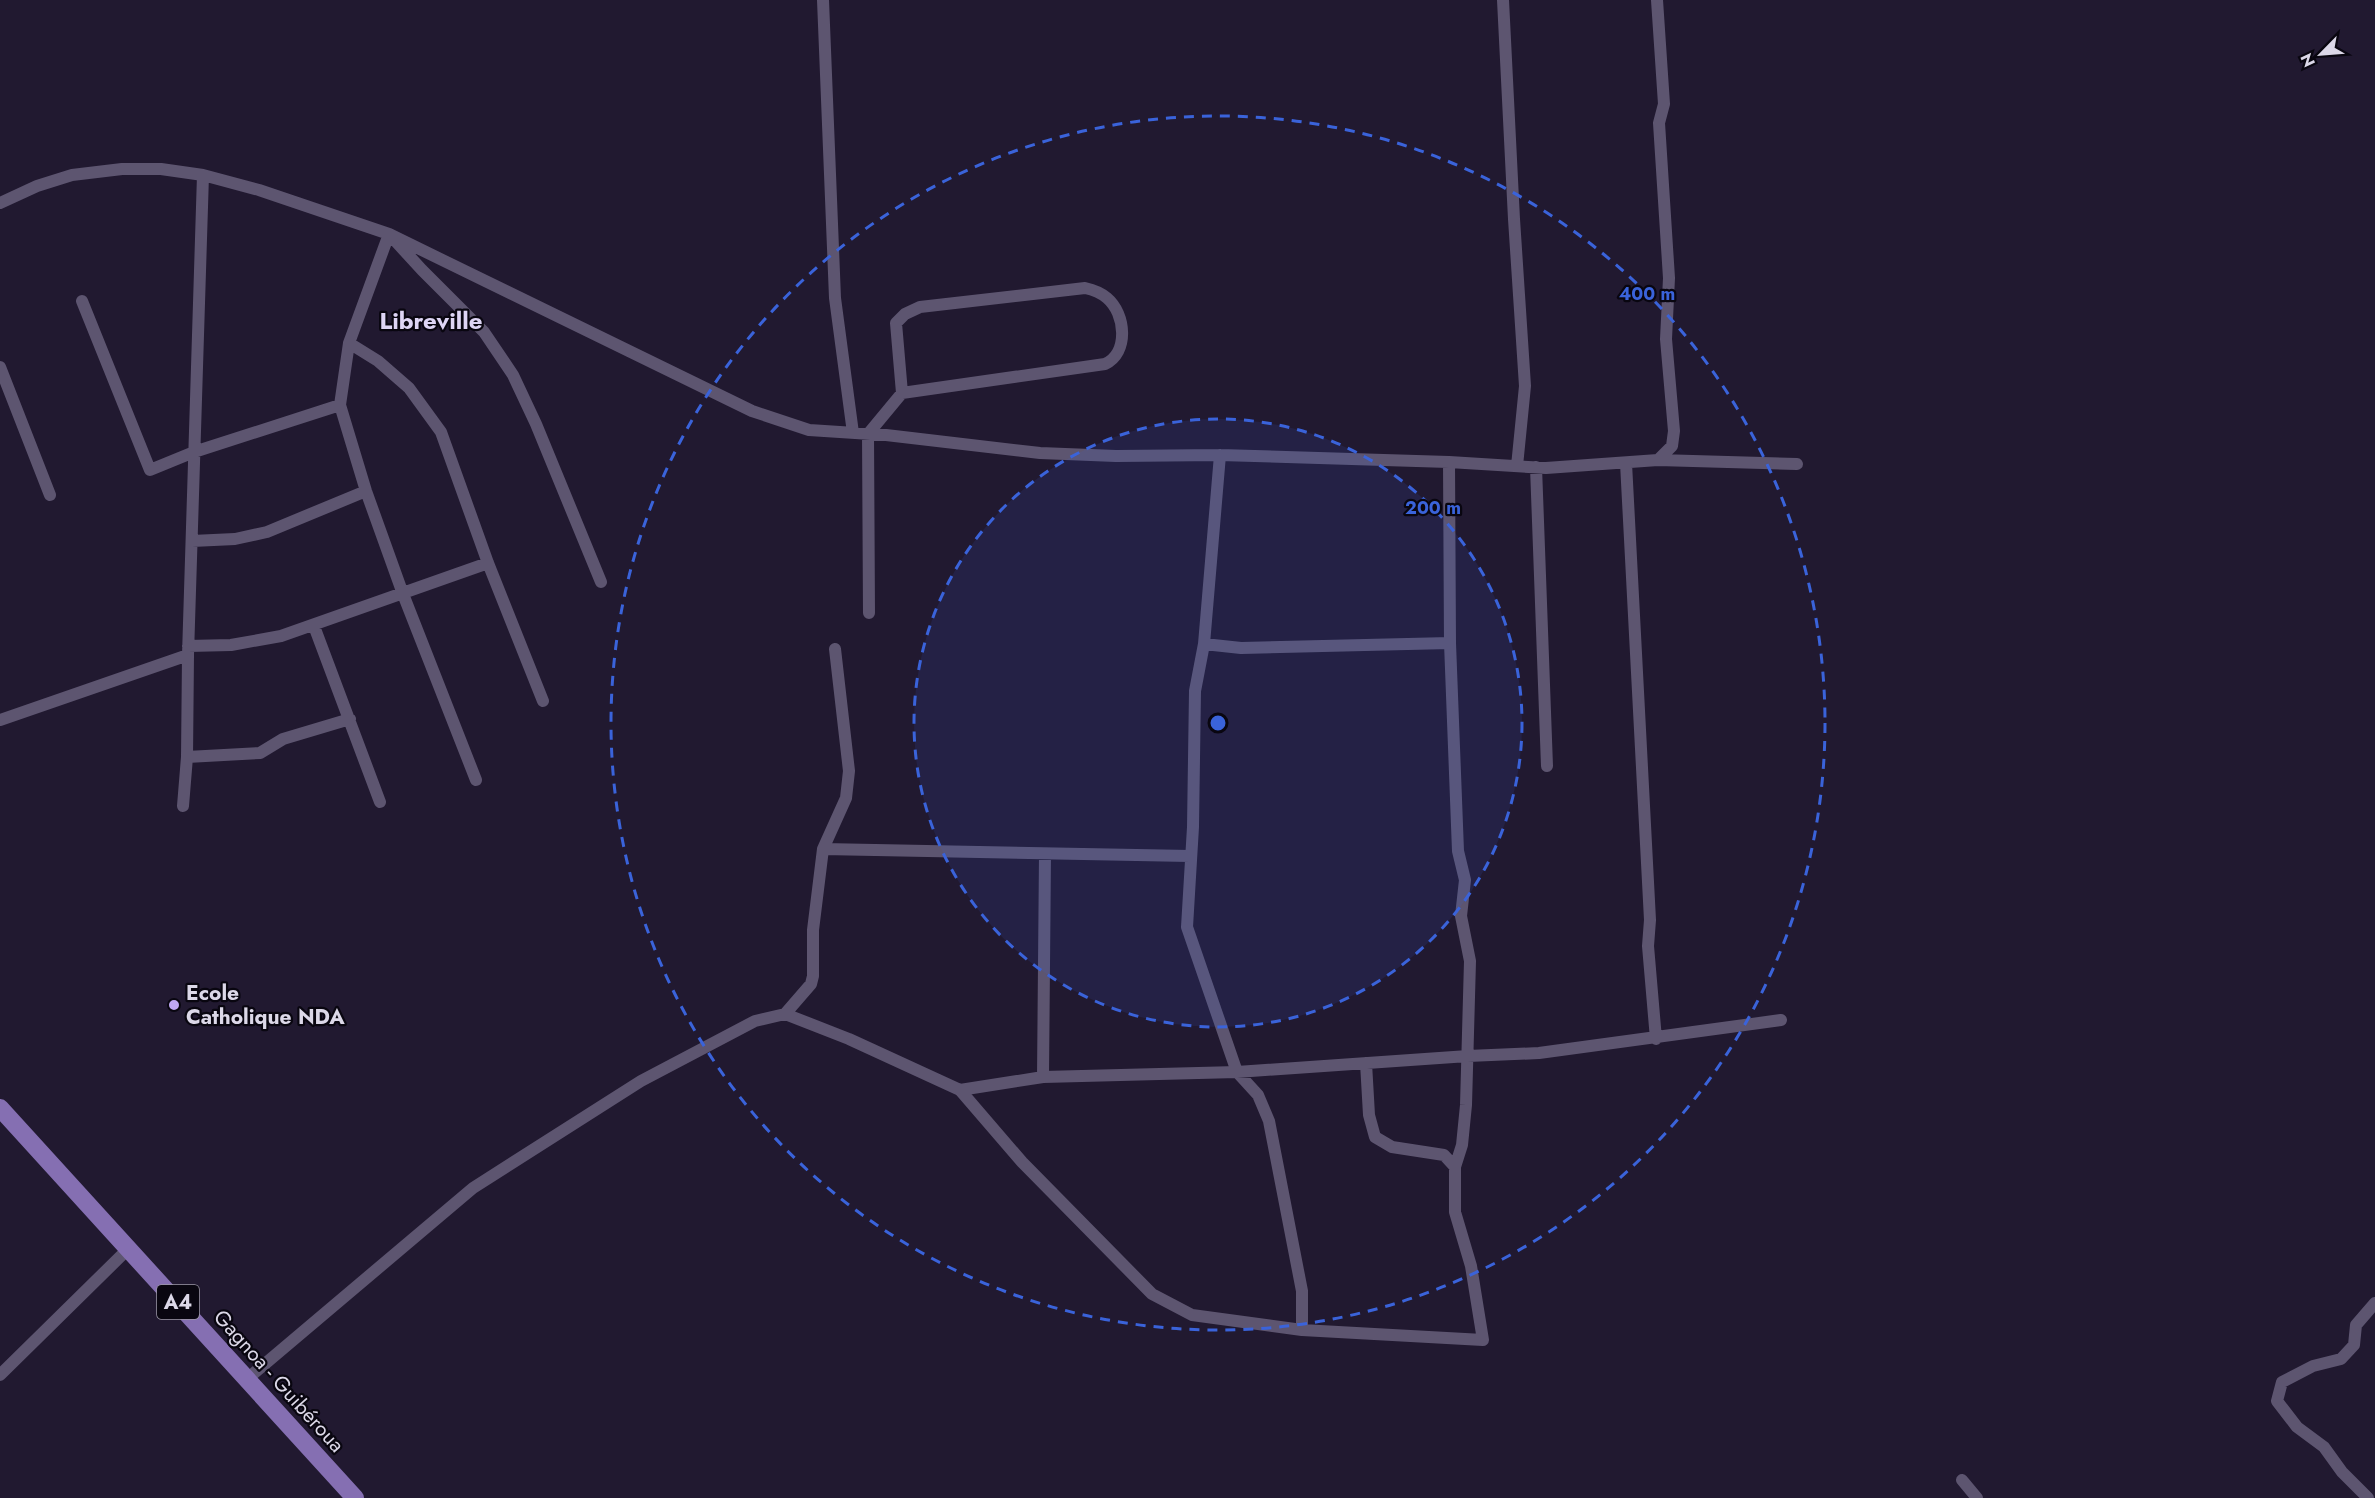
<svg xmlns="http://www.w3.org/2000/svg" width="2375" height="1498" viewBox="0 0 2375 1498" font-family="Jost,sans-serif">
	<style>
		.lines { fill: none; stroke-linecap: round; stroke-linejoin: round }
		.street { stroke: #5d5570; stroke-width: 12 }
		.primary { stroke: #856fb2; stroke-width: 18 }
		.ring { fill: none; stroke: #3a63da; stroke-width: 3; stroke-dasharray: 10 8 }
		.poi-dot { fill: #c0a8f4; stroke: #090610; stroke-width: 2 }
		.labels { text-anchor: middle; stroke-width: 4.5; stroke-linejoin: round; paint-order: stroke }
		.shield { fill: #090610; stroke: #9d99a7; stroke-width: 1.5 }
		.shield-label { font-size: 20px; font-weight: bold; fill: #dcd8e8 }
		.poi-label { font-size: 21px; font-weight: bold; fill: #dcd8e8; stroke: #090610; text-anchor: start }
		.street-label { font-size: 21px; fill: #dcd8e8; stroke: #090610 }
		.quarter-label { font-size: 24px; font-weight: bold; fill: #ded5f5; stroke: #090610 }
		.centre { fill: #3a63da; stroke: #090610; stroke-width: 3 }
		.ring-label { font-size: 18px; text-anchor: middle; font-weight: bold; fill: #3a63da; stroke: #090610; stroke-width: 4.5; stroke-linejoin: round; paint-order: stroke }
	</style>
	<rect width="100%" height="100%" fill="#211930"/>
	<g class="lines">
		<!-- street -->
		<path class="street" d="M823 0 835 298 853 433
			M1503 0 1514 219 1525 386 1517 466
			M1657 0 1664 104 1659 123 1669 278 1666 339 1674 431 1672 446 1658 460
			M0 203 37 186 72 175 122 169H161L203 175 259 190 389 234 752 411 809 430 886 435 1040 453 1116 456 1220 455 1449 462 1546 468 1658 460 1797 464
			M82 301 150 470 194 452 340 405
			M349 343 378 361 409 388 441 432 488 563 543 701
			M0 367 50 495
			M1220 455 1204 644 1195 691 1193 827 1187 927 1237 1072 1258 1095 1269 1121 1302 1291V1330
			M1626 463 1650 920 1648 946 1656 1039
			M1536 467 1547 766
			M192 541 235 539 267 532 366 491
			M869 613 868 434 902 393 1105 364C1129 353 1126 314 1107 298 1100 292 1094 290 1085 288L920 307 905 314 896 323 902 393
			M314 626 380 802
			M1204 644 1241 648 1450 643
			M188 646 231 645 281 636 488 563
			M0 720 188 655
			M187 757 260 753 283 739 350 719
			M476 780 403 594 366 491 340 405 349 343 389 234 422 270 484 332 513 375 536 424 601 582
			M183 806 187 757 188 655 203 175
			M823 849 1190 856
			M785 1014 811 984 813 976V930L823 849 846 798 849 771 835 649
			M1366 1063 1369 1115 1375 1137 1392 1147 1444 1155 1455 1167
			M1043 1077 1045 854
			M960 1090 1022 1162 1152 1294 1192 1315 1302 1330 1483 1340 1471 1266 1455 1212V1167L1462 1145 1466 1105 1470 961 1461 916 1465 880 1458 851 1450 643 1449 462
			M0 1375 129 1248
			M247 1379 473 1188 641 1081 755 1021 785 1014 849 1039 960 1090 1043 1077 1237 1072 1468 1056 1539 1053 1781 1020
			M1962 1480 1977 1498
			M2368 1498 2342 1472 2324 1447 2297 1427 2277 1401 2282 1382 2313 1366 2341 1359 2354 1345 2356 1325 2375 1303"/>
		<!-- primary -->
		<path class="primary" d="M0 1108 355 1498"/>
	</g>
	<!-- distance rings -->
	<circle cx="1218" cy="723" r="304" fill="#3a63da" fill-opacity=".12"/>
	<g class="ring">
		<circle cx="1218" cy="723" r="304"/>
		<circle cx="1218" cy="723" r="607"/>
	</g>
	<!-- markers -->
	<circle class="poi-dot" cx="174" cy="1005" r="6"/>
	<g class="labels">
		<!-- shield labels -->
		<rect class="shield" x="157" y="1285" width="42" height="34" rx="4.5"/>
		<g class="shield-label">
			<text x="178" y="1309">A4</text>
		</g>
		<!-- poi labels -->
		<g class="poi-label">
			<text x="186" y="1000">Ecole<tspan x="186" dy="24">Catholique NDA</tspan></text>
		</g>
		<!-- street labels -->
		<g class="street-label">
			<text transform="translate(279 1381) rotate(48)" y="7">Gagnoa - Guibéroua</text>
		</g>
		<!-- quarter labels -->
		<g class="quarter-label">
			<text x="431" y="329">Libreville</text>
		</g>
	</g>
	<circle cx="1218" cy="723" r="9" class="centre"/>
	<g class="ring-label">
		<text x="1647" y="300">400 m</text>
		<text x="1433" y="514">200 m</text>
	</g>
	<!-- north arrow -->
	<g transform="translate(2321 54) rotate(245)" stroke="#090610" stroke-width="4.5" paint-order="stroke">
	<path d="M0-4.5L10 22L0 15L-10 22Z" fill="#dcd8e8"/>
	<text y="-9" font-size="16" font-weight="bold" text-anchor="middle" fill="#dcd8e8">N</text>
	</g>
</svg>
